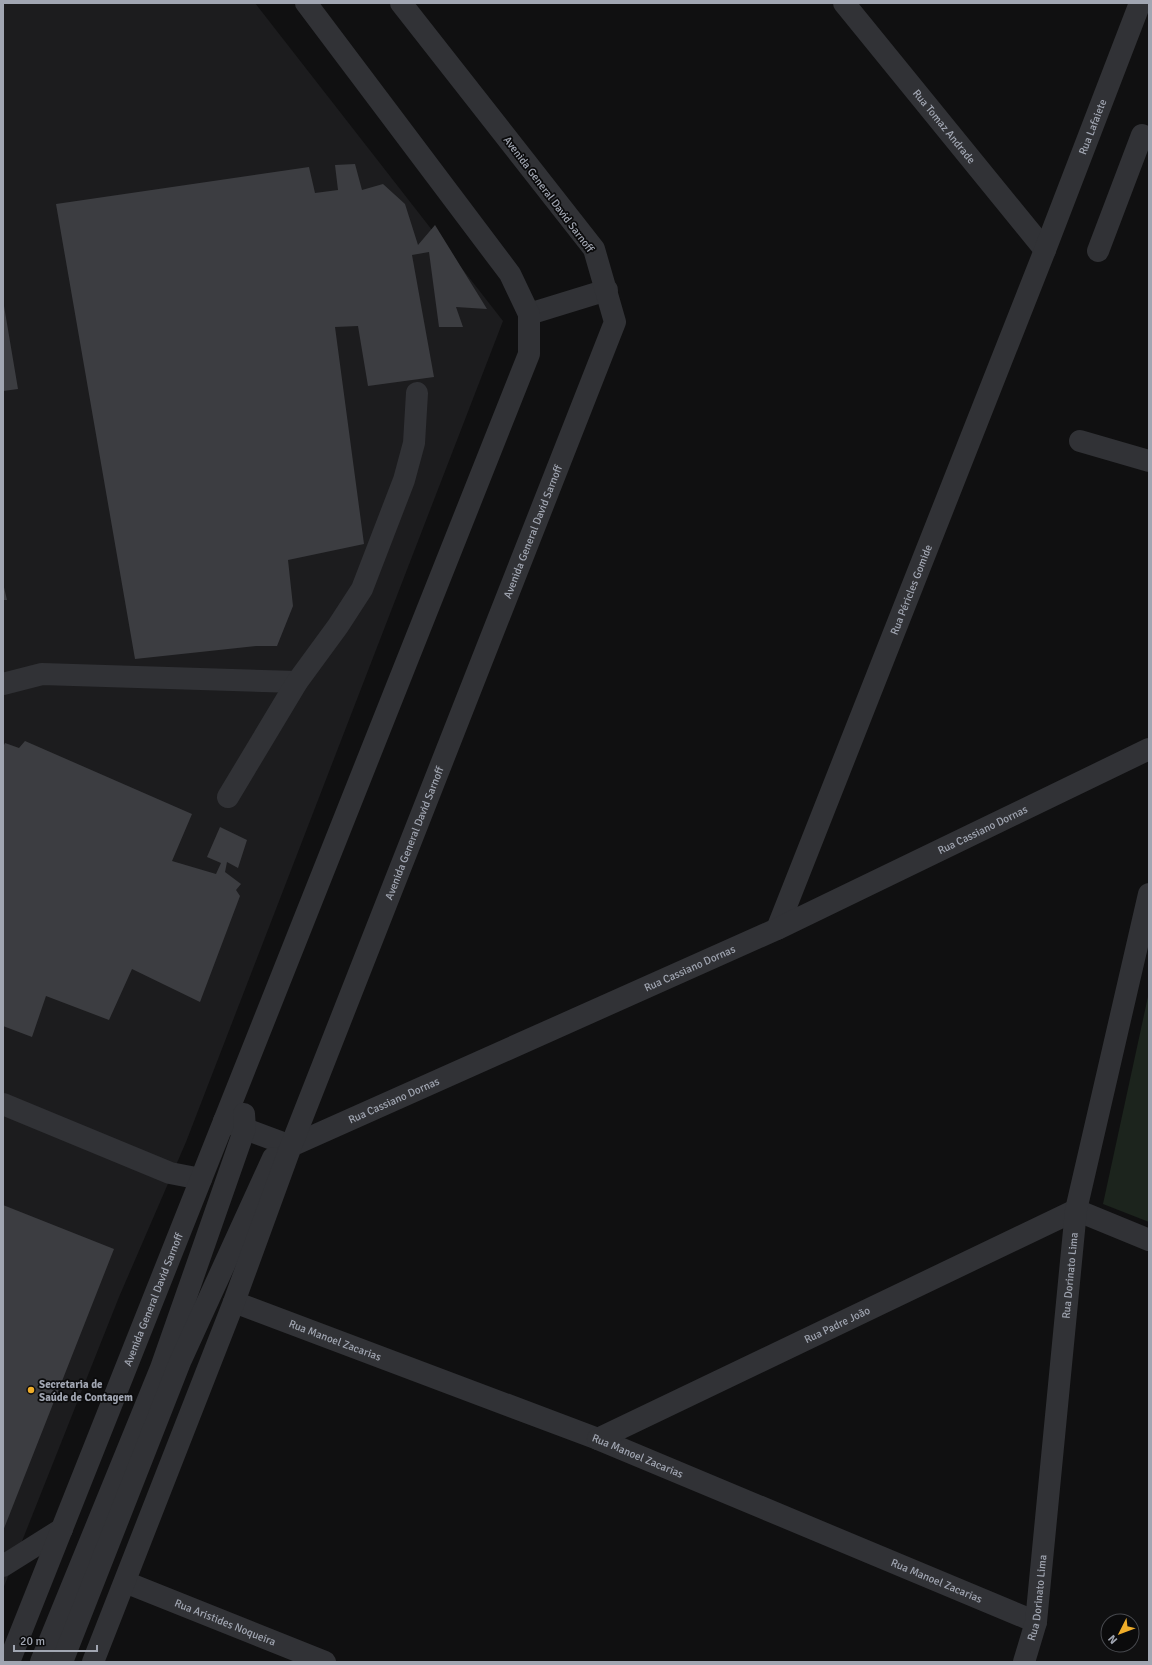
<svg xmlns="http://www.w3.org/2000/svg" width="1152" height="1665" viewBox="0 0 1152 1665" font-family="Signika,sans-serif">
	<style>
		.built { fill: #1c1c1e }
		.green { fill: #1c241d }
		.building { fill: #3c3d41 }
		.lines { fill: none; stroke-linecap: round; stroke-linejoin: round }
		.minor { stroke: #313236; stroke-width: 22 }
		.poi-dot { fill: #efad2a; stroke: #0b0b0c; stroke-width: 1.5 }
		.labels { text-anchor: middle; stroke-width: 3.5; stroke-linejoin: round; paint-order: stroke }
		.street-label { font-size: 11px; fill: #a1a6b2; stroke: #0b0b0c }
		.poi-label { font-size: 11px; font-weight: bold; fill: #a1a6b2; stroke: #0b0b0c; text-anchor: start }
	</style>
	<rect width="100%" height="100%" fill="#101011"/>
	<!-- built -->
	<path class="built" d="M3 3H255L503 321 186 1142 119 1297 3 1589Z"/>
	<!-- green -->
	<path class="green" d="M1149 992V1222L1103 1204Z"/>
	<!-- building -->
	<path class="building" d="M355 164 362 190 383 184 405 204 418 245 435 225 487 309 456 307 463 327H439L429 252 412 255 434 377 368 386 358 326 335 327 364 544 288 560 293 606 277 646H256L135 659 56 204 309 167 315 193 338 190 335 165Z
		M3 300 18 389 3 391Z
		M3 583 7 600H3Z
		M25 741 192 814 172 861 216 874 221 863 207 857 220 827 247 840 238 868 227 862 225 872 241 884 236 890 240 896 200 1002 132 969 109 1020 46 996 32 1037 3 1026V747L5 743 19 748Z
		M3 1205 114 1249 3 1531Z"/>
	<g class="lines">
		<!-- minor -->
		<g class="minor">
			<path id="s1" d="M844 3 1045 250"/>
			<path d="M1098 251 1142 135 1149 138"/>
			<path d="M529 314 607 290"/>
			<path d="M1080 441 1149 461"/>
			<path d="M3 684 42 674 297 682"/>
			<path d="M228 797 297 682 338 626 362 589 404 480 414 443 417 393"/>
			<path id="s2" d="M777 929 1045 250 1140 3"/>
			<path d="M3 1104 170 1173 201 1179"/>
			<path id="s3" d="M224 1121 291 1146 777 929 1149 749"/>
			<path id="s4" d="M234 1302 598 1439 1036 1622"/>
			<path id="s5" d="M598 1439 1076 1210 1149 1240"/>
			<path d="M3 1566 62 1529"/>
			<path id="s6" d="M125 1582 325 1662"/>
			<path id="s7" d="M9 1662 529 354V314L510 274 306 3"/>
			<path d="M41 1662 161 1368 245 1128 244 1114"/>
			<path d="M62 1662 180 1362 273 1158"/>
			<path id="s8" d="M93 1662 234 1302 291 1146 615 322 594 249 401 3"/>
			<path id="s9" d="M1024 1662 1036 1622 1076 1210 1149 894"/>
		</g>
	</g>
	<!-- markers -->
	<circle class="poi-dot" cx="31" cy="1390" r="4"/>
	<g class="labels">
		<!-- street labels -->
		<g class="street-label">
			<text dy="4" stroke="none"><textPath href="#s1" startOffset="159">Rua Tomaz Andrade</textPath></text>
			<text dy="4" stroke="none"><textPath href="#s2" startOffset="862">Rua Lafaiete</textPath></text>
			<text transform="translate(549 194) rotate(53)" y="4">Avenida General David Sarnoff</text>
			<text dy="4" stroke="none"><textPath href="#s8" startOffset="1213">Avenida General David Sarnoff</textPath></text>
			<text dy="4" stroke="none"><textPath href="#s2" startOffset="365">Rua Péricles Gomide</textPath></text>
			<text dy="4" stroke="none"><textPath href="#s3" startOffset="832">Rua Cassiano Dornas</textPath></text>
			<text dy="4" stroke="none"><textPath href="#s8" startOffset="889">Avenida General David Sarnoff</textPath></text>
			<text dy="4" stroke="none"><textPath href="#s3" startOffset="508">Rua Cassiano Dornas</textPath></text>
			<text dy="4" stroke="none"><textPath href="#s3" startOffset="184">Rua Cassiano Dornas</textPath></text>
			<text dy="4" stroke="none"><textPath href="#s9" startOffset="390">Rua Dorinato Lima</textPath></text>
			<text dy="4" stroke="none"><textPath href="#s7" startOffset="390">Avenida General David Sarnoff</textPath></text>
			<text dy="4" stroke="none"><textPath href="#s5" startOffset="265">Rua Padre João</textPath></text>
			<text dy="4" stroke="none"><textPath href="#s4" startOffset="108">Rua Manoel Zacarias</textPath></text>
			<text dy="4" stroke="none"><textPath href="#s4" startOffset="432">Rua Manoel Zacarias</textPath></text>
			<text dy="4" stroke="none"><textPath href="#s4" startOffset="756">Rua Manoel Zacarias</textPath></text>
			<text dy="4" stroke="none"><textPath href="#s9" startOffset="66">Rua Dorinato Lima</textPath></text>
			<text dy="4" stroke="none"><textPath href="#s6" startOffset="108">Rua Aristides Noqueira</textPath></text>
		</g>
		<!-- poi labels -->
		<g class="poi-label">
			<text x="39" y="1388">Secretaria de<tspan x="39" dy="13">Saúde de Contagem</tspan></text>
		</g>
	</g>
	<!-- border -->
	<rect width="1152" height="1665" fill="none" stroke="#a1a6b2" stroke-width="8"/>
	<!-- north arrow -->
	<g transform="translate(1120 1633) rotate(228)"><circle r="19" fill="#0b0b0c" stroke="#47494e"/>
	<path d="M0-3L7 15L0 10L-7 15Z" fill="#efad2a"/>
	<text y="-6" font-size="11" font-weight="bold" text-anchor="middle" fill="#a1a6b2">N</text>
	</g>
	<!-- scale -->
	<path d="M14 1645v6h83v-6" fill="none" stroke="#a1a6b2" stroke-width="2"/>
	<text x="20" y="1645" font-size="12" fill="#a1a6b2" stroke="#0b0b0c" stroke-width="3" paint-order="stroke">20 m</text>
</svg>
